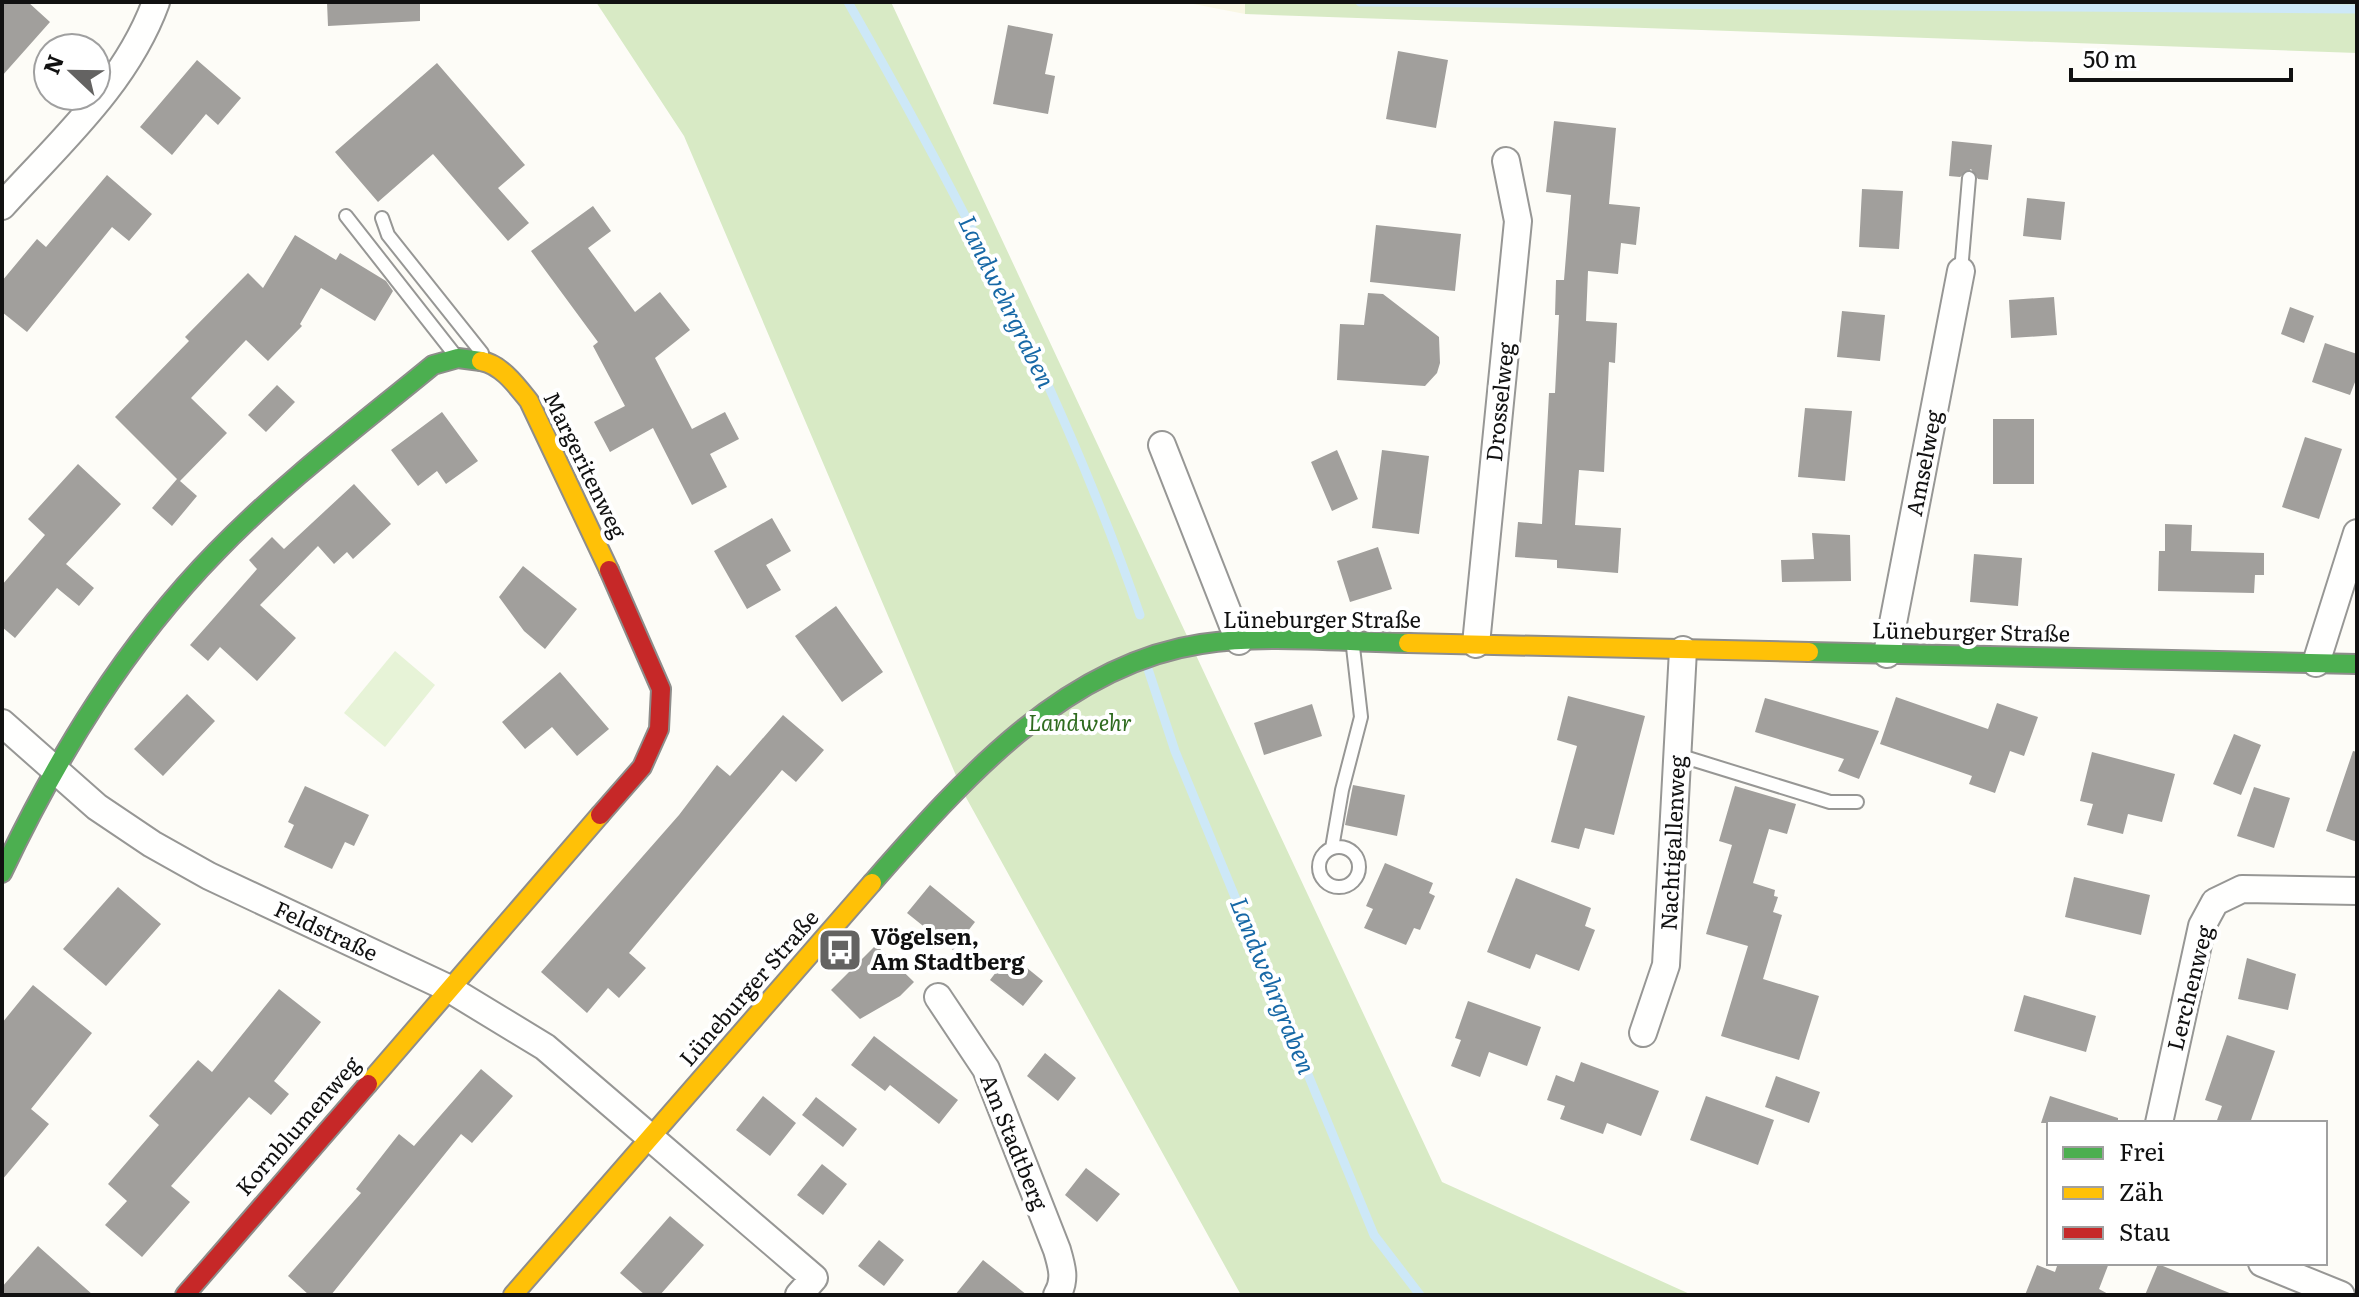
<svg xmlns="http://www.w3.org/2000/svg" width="2359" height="1297" viewBox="0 0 2359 1297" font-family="Literata,serif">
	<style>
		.farmland { fill: #f9f7e4 }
		.green { fill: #e7f3d7 }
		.forest { fill: #d8eac5 }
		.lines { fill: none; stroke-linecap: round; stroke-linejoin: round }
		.stream { stroke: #cde8f7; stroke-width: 9 }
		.building { fill: #a19f9c }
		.lane-casing { stroke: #979795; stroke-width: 16 }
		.street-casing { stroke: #979795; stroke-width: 30 }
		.fast-casing { stroke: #8e8d8b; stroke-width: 22 }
		.slow-casing { stroke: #8e8d8b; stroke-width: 22 }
		.jam-casing { stroke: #8e8d8b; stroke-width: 22 }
		.lane { stroke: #fffffe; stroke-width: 12 }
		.street { stroke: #fffffe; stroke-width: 26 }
		.fast { stroke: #4caf50; stroke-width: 18 }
		.slow { stroke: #ffc107; stroke-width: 18 }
		.jam { stroke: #c62828; stroke-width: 18 }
		.labels { text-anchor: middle; stroke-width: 8; stroke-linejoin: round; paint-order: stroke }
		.street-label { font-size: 22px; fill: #111; stroke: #fff }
		.park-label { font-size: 22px; font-style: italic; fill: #2f6b1f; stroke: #fff }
		.poi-label { font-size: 22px; font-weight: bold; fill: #111; stroke: #fff; text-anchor: start }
		.water-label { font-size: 24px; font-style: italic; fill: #1768a6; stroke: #fff }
	</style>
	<rect width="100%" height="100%" fill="#fdfcf7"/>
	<!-- farmland -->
	<path class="farmland" d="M1183 2H1245V14Z"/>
	<!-- green -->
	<path class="green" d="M395 651 435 685 385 747 344 713Z"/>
	<!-- forest -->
	<path class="forest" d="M596 2H891L1442 1182 1692 1295H1241L963 792 684 136Z
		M1245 2H2357V53L1245 14Z"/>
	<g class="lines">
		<!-- stream -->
		<path class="stream" d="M848 2C960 198 1067 401 1140 615
			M1360 2 2357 9
			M1147 666 1175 751 1374 1235 1420 1295"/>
	</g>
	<!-- building -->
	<path class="building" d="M2 2H28L50 22 2 76Z
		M327 2H420V21L328 26Z
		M1008 25 1053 34 1045 74 1055 76 1048 114 993 104Z
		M1398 51 1448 60 1436 128 1386 119Z
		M197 60 241 98 218 125 206 114 172 155 140 127Z
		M437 63 525 165 498 188 529 223 508 241 433 154 378 202 335 152Z
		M1554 121 1616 128 1609 204 1640 207 1636 245 1621 243 1618 274 1588 271 1586 321 1617 323 1615 363 1609 362 1604 472 1579 470 1575 525 1621 528 1618 573 1557 568V560L1515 557 1518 522 1542 524 1549 393H1555L1559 315H1555L1556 280H1564L1571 195 1546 192Z
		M1952 141 1992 145 1988 180 1978 179 1971 169 1960 177 1949 176Z
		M107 175 152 214 129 241 112 227 27 332 2 312V281L37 239 46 247Z
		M1862 189 1903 191 1899 249 1859 247Z
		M2027 198 2065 202 2061 240 2023 236Z
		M593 206 611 231 588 248 635 312 660 292 690 330 655 358 692 429 725 412 739 439 710 454 727 487 692 505 653 428 610 452 594 422 625 406 593 346 598 342 531 251Z
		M1376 225 1461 234 1455 291 1370 282Z
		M295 235 336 260 340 253 386 281 393 291 375 321 321 288 300 324 302 326 268 361 246 340 191 398 227 433 180 481 197 496 172 526 152 508 177 479 115 417 189 341 185 337 248 273 263 288Z
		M1368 293 1383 294 1439 337 1440 363 1437 373 1425 386 1337 380 1340 324 1364 325Z
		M2054 297 2057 335 2011 338 2009 300Z
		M2290 307 2314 316 2304 343 2281 334Z
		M1842 311 1885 315 1880 361 1837 357Z
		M2325 343 2357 354V377L2350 395 2312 382Z
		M277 385 295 402 266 432 248 415Z
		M1805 408 1852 411 1845 481 1798 477Z
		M442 412 478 461 446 484 437 471 418 486 391 450Z
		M1993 419H2034V484H1993Z
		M2305 437 2342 449 2319 519 2282 507Z
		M1337 450 1358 499 1332 511 1311 462Z
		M1382 450 1429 456 1419 534 1372 528Z
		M78 464 121 504 66 564 94 588 79 606 57 588 15 638 2 627V585L45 535 28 519Z
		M354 484 391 524 353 559 347 552 334 564 318 546 260 605 296 638 257 681 220 647 208 661 190 645 257 569 249 560 272 537 284 549Z
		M772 518 791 551 766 565 781 590 747 609 714 551Z
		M2165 524 2192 525 2191 551 2264 553V575H2255L2254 593 2158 591 2159 551H2165Z
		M1812 533 1850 535 1851 581 1782 582 1781 560 1814 559Z
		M1378 547 1392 589 1350 602 1337 561Z
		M1974 554 2022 558 2018 606 1970 602Z
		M523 566 577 609 545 649 524 631 499 597Z
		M836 606 883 672 842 702 795 636Z
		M560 672 609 729 577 756 552 727 525 749 502 722Z
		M187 694 215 721 163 776 134 749Z
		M1568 696 1645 716 1614 835 1585 828 1579 849 1551 842 1577 746 1557 740Z
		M1896 697 1988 729 1997 703 2038 717 2024 756 2010 751 1995 793 1969 784 1972 776 1880 744Z
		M1765 698 1879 731 1859 779 1838 771 1844 759 1755 732Z
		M1312 704 1322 736 1264 755 1254 723Z
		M783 715 824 750 796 782 782 770 629 953 646 968 619 998 608 988 587 1013 541 972 679 815 717 765 730 776Z
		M2234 734 2261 745 2241 795 2213 784Z
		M2353 751 2357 752V842L2326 831Z
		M2092 752 2175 774 2162 822 2128 814 2123 834 2087 825 2093 804 2080 801Z
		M1353 785 1405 795 1397 836 1345 825Z
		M305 786 369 815 354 846 345 842 332 869 284 847 294 825 288 822Z
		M1735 786 1796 804 1787 834 1769 829 1753 883 1775 890 1774 896 1778 897 1773 912 1782 915 1763 979 1819 996 1799 1060 1721 1036 1748 946 1706 934 1732 845 1719 841Z
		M2254 787 2290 798 2274 848 2237 836Z
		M1385 863 1433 883 1429 893 1435 896 1420 930 1414 928 1406 945 1364 928 1373 909 1366 906Z
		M2074 877 2150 895 2141 935 2065 917Z
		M1516 878 1591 908 1585 926 1595 930 1579 971 1536 954 1530 969 1487 952Z
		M930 885 975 922 953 950 907 913Z
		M118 887 161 924 106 986 63 949Z
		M876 945 914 982 900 996 860 1019 831 990Z
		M1010 954 1043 981 1023 1006 990 980Z
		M2247 958 2296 974 2288 1010 2238 999Z
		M33 985 92 1033 31 1109 49 1124 2 1180V1023Z
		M279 989 321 1022 274 1081 289 1094 271 1115 249 1097 171 1186 190 1202 142 1257 105 1225 127 1201 108 1184 159 1125 149 1116 198 1060 212 1072Z
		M2024 995 2096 1016 2086 1052 2014 1031Z
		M1468 1001 1541 1027 1527 1066 1489 1052 1480 1077 1451 1066 1461 1040 1455 1038Z
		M2227 1035 2275 1051 2250 1123H2216L2222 1106 2205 1100Z
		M874 1036 958 1100 939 1124 890 1085 885 1091 851 1065Z
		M1045 1053 1076 1078 1058 1101 1027 1076Z
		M1581 1062 1659 1091 1641 1136 1607 1123 1603 1134 1560 1119 1565 1106 1547 1100 1556 1075 1574 1082Z
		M481 1069 513 1096 472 1143 461 1134 331 1295H309L288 1276 361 1193 356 1189 399 1134 414 1146Z
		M1776 1076 1820 1092 1809 1123 1765 1107Z
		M763 1096 796 1123 770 1156 736 1130Z
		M1706 1096 1774 1120 1758 1165 1690 1140Z
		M2050 1096 2118 1118V1123H2041Z
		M816 1097 857 1129 843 1147 802 1115Z
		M822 1164 847 1184 823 1215 797 1195Z
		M1086 1168 1120 1194 1097 1222 1065 1195Z
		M670 1216 704 1245 660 1295H645L620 1273Z
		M879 1240 904 1260 884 1286 858 1266Z
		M38 1246 93 1295H2V1287Z
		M983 1260 1027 1295H955Z
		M2058 1263H2109L2099 1289 2110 1295H2025L2037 1265 2055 1272Z
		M2158 1264 2232 1294 2231 1295H2145Z"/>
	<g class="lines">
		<!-- lane casing -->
		<g class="lane-casing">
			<path id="lane" d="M346 216 455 355
				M382 218 388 235 482 353
				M1961 271 1969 178
				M1678 755 1830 802H1857
				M1319 867a20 20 0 1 1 40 0a20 20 0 1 1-40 0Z
				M1332 848 1342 790 1361 717 1353 647"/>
		</g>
		<!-- street casing -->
		<g class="street-casing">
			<path id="street" d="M2 206C60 142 126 84 156 2
				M1162 445 1239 641
				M1476 644 1518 221 1506 161
				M1887 654 1961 271
				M2316 663 2357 533
				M2 723 97 807 152 844 209 876 448 988 545 1047 814 1278 799 1295
				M938 997 986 1069 1057 1250C1062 1267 1066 1280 1057 1295
				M1643 1033 1666 965 1683 650
				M2159 1123 2202 926 2215 902 2242 889 2357 891
				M2262 1263 2341 1295"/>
		</g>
		<!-- fast casing -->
		<g class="fast-casing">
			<path id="fast" d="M1809 652 2357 664
				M2 873C58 755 125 645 217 551 283 483 360 425 433 365L458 358 481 361
				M872 883C959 784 1062 665 1201 644 1268 634 1340 642 1408 643"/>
		</g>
		<!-- slow casing -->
		<g class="slow-casing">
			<path id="slow" d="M481 361C501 364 517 386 529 401L609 570
				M1408 643 1809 652
				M368 1084 600 815
				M513 1295 872 883"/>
		</g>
		<!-- jam casing -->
		<g class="jam-casing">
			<path id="jam" d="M600 815 642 767 659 729 661 689 609 570
				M185 1295 368 1084"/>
		</g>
		<!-- lane -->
		<use href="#lane" class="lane"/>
		<!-- street -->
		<use href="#street" class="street"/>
		<!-- fast -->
		<use href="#fast" class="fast"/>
		<!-- slow -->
		<use href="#slow" class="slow"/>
		<!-- jam -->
		<use href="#jam" class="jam"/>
	</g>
	<!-- icons -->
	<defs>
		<g id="bus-square" transform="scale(2.3)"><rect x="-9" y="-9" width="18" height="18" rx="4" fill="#646362" stroke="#fff"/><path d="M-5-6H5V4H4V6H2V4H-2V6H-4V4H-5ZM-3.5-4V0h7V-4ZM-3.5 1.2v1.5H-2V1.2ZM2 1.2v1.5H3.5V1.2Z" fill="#fff"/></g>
	</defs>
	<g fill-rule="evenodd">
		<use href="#bus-square" x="840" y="950"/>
	</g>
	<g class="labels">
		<!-- street labels -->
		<g class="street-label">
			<text transform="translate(1500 402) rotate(-84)" y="8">Drosselweg</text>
			<text transform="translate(1924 463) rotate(-79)" y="8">Amselweg</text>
			<text transform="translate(585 465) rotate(64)" y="8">Margeritenweg</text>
			<text x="1322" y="628">Lüneburger Straße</text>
			<text transform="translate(1971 632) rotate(1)" y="8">Lüneburger Straße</text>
			<text transform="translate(1673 843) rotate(-87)" y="8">Nachtigallenweg</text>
			<text transform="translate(326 931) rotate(25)" y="8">Feldstraße</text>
			<text transform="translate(749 988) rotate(-49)" y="8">Lüneburger Straße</text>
			<text transform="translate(2190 988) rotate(-76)" y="8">Lerchenweg</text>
			<text transform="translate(298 1126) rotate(-49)" y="8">Kornblumenweg</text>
			<text transform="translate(1014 1142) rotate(68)" y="8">Am Stadtberg</text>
		</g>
		<!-- park labels -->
		<g class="park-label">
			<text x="1080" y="731">Landwehr</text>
		</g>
		<!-- poi labels -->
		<g class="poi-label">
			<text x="871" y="945">Vögelsen,<tspan x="871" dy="25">Am Stadtberg</tspan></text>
		</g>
		<!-- water labels -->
		<g class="water-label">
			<text transform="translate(1006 302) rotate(64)" y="8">Landwehrgraben</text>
			<text transform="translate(1272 986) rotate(68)" y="8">Landwehrgraben</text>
		</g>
	</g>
	<!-- border -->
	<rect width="2359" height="1297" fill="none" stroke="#111111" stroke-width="8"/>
	<!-- legend -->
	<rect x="2047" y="1121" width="280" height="144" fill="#ffffff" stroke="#a0a0a0" stroke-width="2"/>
	<rect x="2063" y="1147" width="40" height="12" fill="#4caf50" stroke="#a0a0a0" stroke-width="2"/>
	<text x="2119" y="1161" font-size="24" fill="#111111">Frei</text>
	<rect x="2063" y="1187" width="40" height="12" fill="#ffc107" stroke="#a0a0a0" stroke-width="2"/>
	<text x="2119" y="1201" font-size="24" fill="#111111">Zäh</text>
	<rect x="2063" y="1227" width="40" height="12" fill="#c62828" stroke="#a0a0a0" stroke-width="2"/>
	<text x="2119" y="1241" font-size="24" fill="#111111">Stau</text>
	<!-- north arrow -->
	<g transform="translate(72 72) rotate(292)"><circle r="38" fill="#ffffff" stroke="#a0a0a0" stroke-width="2"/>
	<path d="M0-6L14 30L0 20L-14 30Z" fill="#646362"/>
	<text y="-12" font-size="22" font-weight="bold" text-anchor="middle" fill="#111111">N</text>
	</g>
	<!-- scale -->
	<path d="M2071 68v12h220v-12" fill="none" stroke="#111111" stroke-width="4"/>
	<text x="2083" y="68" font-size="24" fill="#111111" stroke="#ffffff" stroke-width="6" paint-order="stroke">50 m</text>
</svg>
